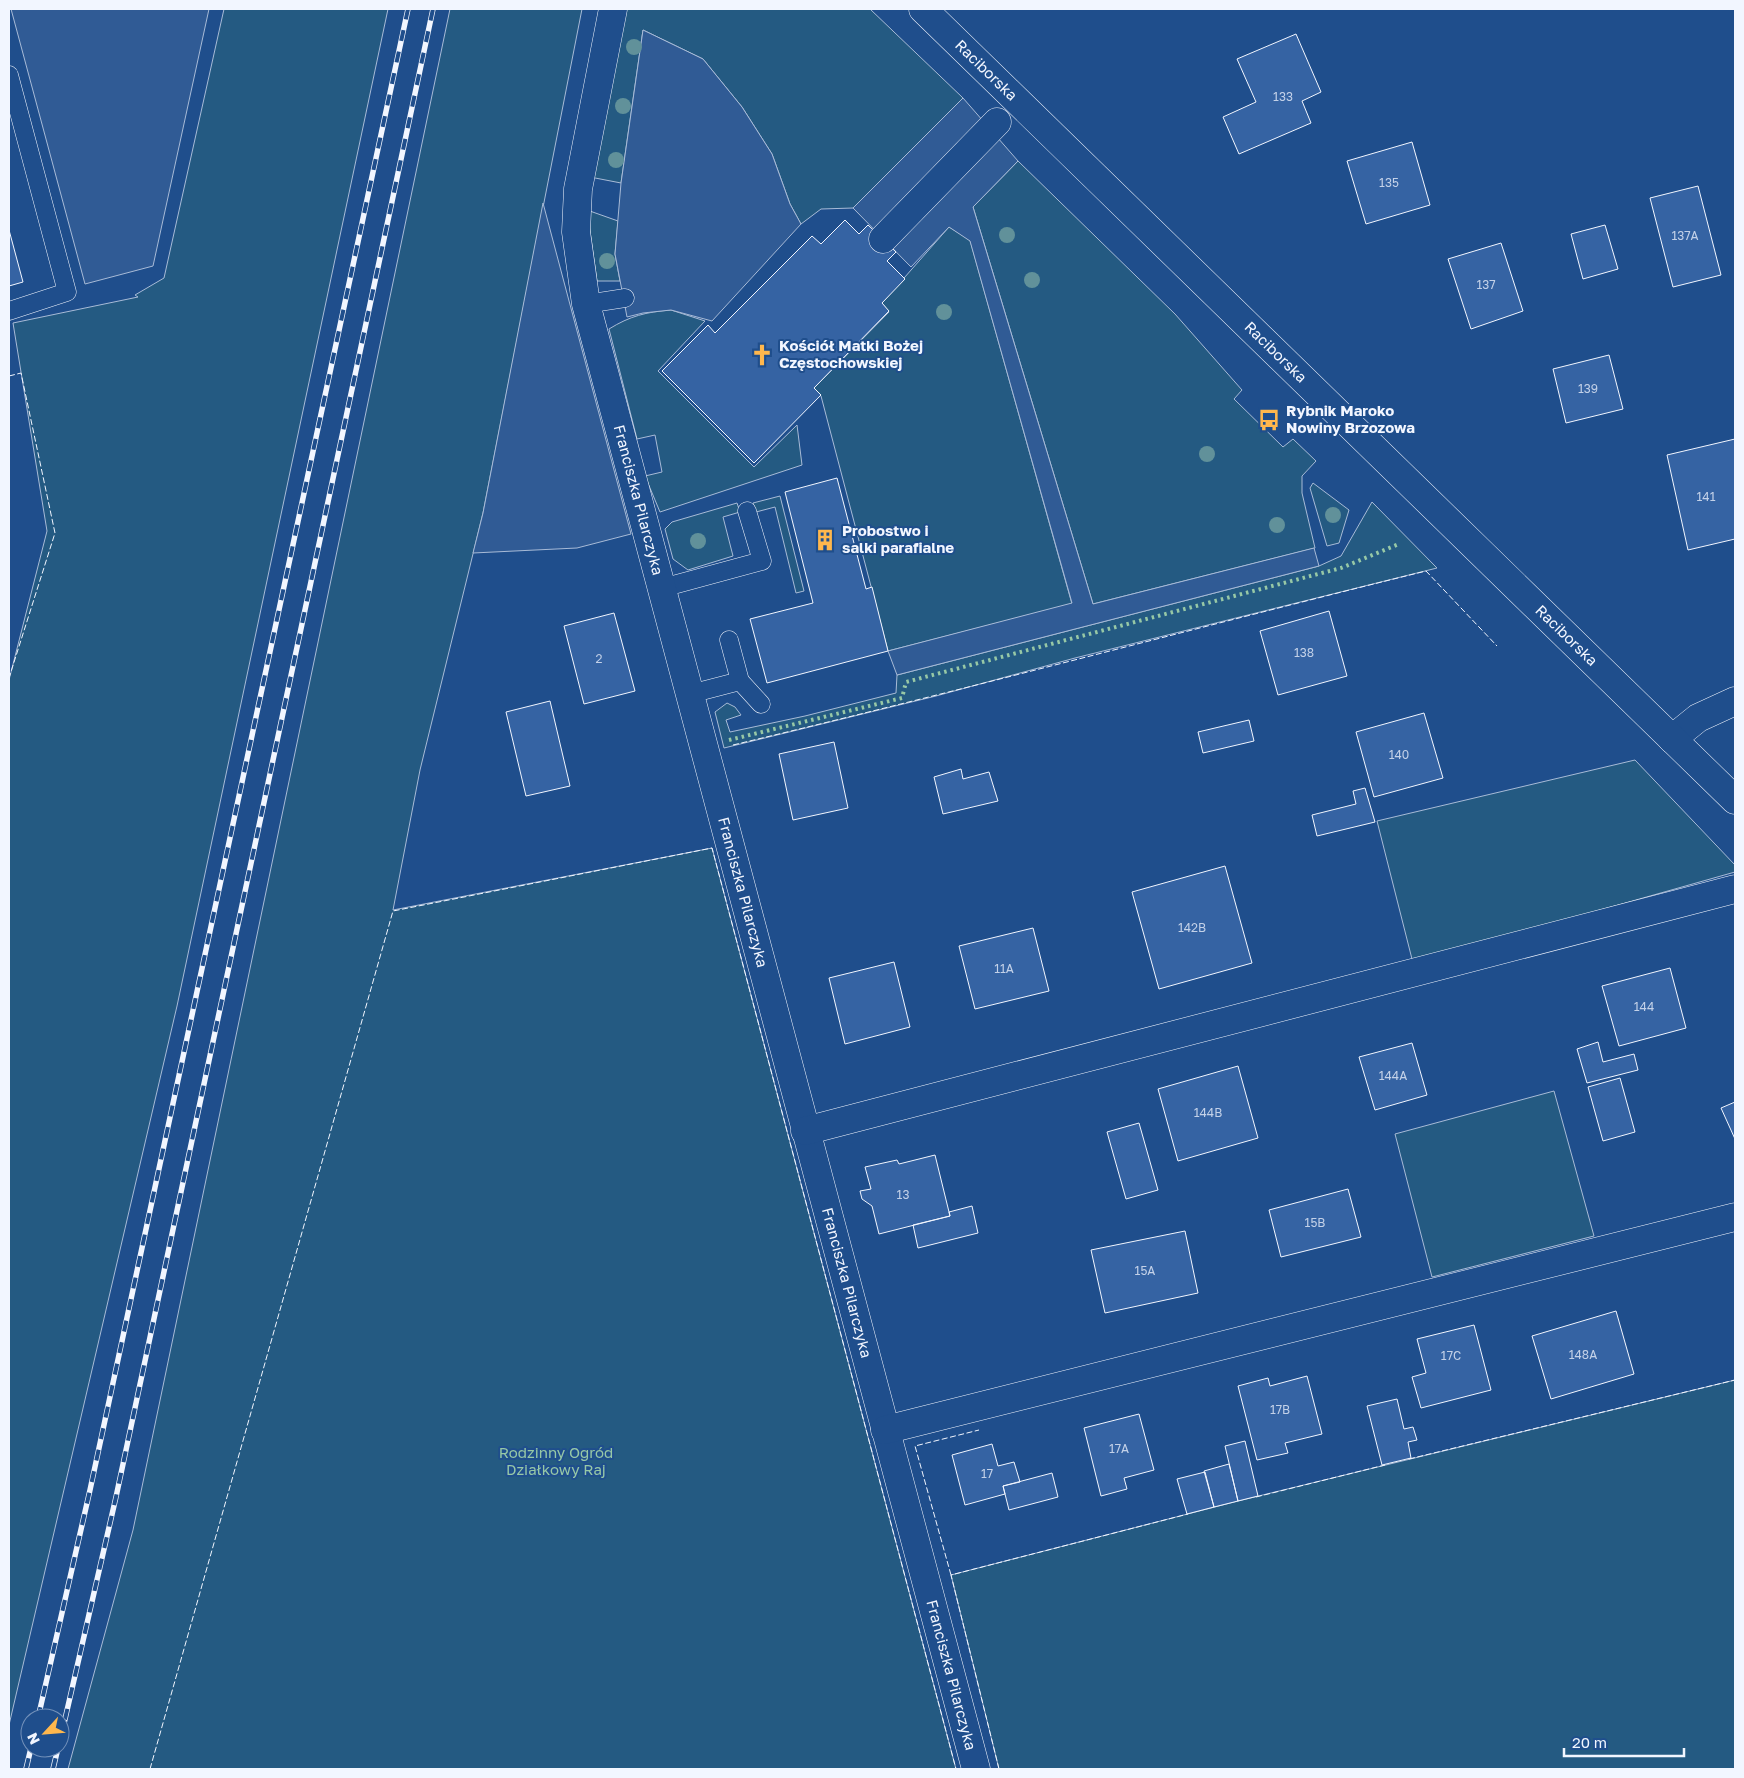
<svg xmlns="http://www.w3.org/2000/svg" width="1744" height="1778" viewBox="0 0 1744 1778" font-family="'Golos Text',sans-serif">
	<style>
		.green { fill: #245a82; stroke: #a8bbd7 }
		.parking { fill: #305b95; stroke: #a8bbd7 }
		.building { fill: #3563a3; stroke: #f2f6ff }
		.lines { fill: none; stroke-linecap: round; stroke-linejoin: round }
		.service-casing { stroke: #f2f6ff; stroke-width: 19 }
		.pedestrian-casing { stroke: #f2f6ff; stroke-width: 29 }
		.minor-casing { stroke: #f2f6ff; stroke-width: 29 }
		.secondary-casing { stroke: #f2f6ff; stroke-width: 29 }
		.service { stroke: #1f4e8c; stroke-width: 18 }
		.pedestrian { stroke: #1f4e8c; stroke-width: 28 }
		.minor { stroke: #1f4e8c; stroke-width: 28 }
		.secondary { stroke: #1f4e8c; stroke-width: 28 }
		.rail-casing { stroke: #f2f6ff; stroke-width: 5.5 }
		.rail { stroke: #1f4e8c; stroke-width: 4; stroke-dasharray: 11; stroke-linecap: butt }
		.hedge { stroke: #97c8a6; stroke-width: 4; stroke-dasharray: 2.5 4; stroke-linecap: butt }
		.fence { stroke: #f2f6ff; stroke-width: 1; stroke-dasharray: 6 2.5; stroke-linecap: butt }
		.tree { fill: #61919a }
		.labels { text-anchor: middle; stroke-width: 4; stroke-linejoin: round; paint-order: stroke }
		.number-label { font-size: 12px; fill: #c3d1e8 }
		.street-label { font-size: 15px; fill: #f2f6ff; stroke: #1f4e8c }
		.poi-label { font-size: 15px; font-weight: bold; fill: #f2f6ff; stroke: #1f4e8c; text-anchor: start }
		.park-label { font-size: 15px; fill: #97c8a6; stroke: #1f4e8c }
	</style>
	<rect width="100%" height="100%" fill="#1f4e8c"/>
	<!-- green -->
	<path class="green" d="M224 9H388L177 1006 9 1725V680L47 531 13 323 138 297 135 295 164 278Z
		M450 9H582L483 513 420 770 393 910 712 848 956 1769H68L133 1530Z
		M621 9H870L963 98 853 208 821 209 801 224 790 204 772 154 742 107 703 59 643 30 621 183 590 177Z
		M1018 161 1175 314 1242 390 1234 399 1283 447 1293 439 1316 461 1302 476V493L1315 548 1093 604 973 207Z
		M587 210 618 221 615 254 620 281H597Z
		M949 227 970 240 1072 604 888 651 821 396 814 388 889 312 882 303Z
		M671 310 705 321 658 371 754 467 797 425 802 465 660 512 645 476 662 472 655 435 637 439 609 329C630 316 646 312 671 310Z
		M1313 483 1349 510 1339 543 1327 546 1310 488Z
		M780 496 804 591 796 593 775 507 756 512 753 503Z
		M1372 502 1437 568 1075 658 936 696 724 748 715 712 727 703 735 707 741 715 726 720 730 732 805 716 896 693 897 675 1319 566 1341 556Z
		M737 503 740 512 723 517 733 556 688 570 673 559 665 529 672 522Z
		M1635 760 1735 865V872L1413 963 1377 821Z
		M1554 1091 1594 1236 1432 1277 1395 1134Z
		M1735 1380V1769H999L951 1575 1238 1501Z"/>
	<!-- parking -->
	<path class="parking" d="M11 9H209L153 266 85 284Z
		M643 30 703 59 742 107 772 154 790 204 801 224 712 321 671 310 643 313 627 317 615 254 621 183Z
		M963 98 1018 161 973 207 1093 604 1314 548 1319 566 897 675 888 651 1072 603 970 241 949 227 911 267 853 208Z
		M543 203 631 534 577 548 473 553 483 513Z"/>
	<!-- building -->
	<path class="building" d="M1296 34 1321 92 1302 101 1311 123 1239 154 1223 117 1256 102 1237 59Z
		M1412 142 1430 205 1366 224 1347 161Z
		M1698 186 1721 275 1673 287 1650 198Z
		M845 220 859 234 868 225 896 252 887 261 905 279 882 303 889 311 814 388 821 395 754 463 662 371 708 325 715 333 812 236 821 244Z
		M1605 225 1618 269 1583 279 1571 234Z
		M9 230 23 282 9 286Z
		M1501 243 1523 311 1471 329 1448 259Z
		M1609 355 1623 409 1566 423 1553 369Z
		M1735 439V539L1688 550 1667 455Z
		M837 478 866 589 872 587 888 651 767 683 750 619 813 603 785 492Z
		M1329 611 1347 676 1278 695 1260 631Z
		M614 613 635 691 584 704 564 626Z
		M550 701 570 786 526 796 506 712Z
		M1424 713 1443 778 1374 797 1356 732Z
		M1249 720 1254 741 1203 753 1198 732Z
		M834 742 848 808 793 820 779 754Z
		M961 769 963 779 989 772 998 801 943 814 934 777Z
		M1365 788 1375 822 1317 836 1312 815 1356 804 1353 791Z
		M1225 866 1252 963 1159 989 1132 892Z
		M1033 928 1049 991 975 1009 959 946Z
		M894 962 910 1027 845 1044 829 978Z
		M1670 968 1686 1028 1619 1046 1602 986Z
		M1598 1042 1603 1062 1634 1054 1638 1070 1587 1083 1577 1049Z
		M1412 1043 1427 1095 1375 1110 1359 1057Z
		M1238 1066 1258 1138 1178 1161 1158 1089Z
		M1620 1078 1635 1132 1603 1141 1588 1087Z
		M1735 1102V1139L1721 1108Z
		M1139 1123 1158 1190 1126 1199 1107 1132Z
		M935 1155 950 1216 879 1234 872 1206 862 1199 860 1191 871 1189 865 1167 897 1160 899 1164Z
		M1348 1189 1361 1237 1281 1257 1269 1210Z
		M972 1206 978 1233 918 1248 913 1225 950 1216 949 1212Z
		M1185 1231 1198 1293 1105 1313 1091 1250Z
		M1616 1311 1634 1374 1551 1399 1532 1336Z
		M1474 1325 1491 1390 1421 1408 1412 1377 1426 1373 1417 1339Z
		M1307 1376 1322 1434 1285 1443 1288 1453 1257 1460 1238 1386 1268 1378 1270 1386Z
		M1397 1399 1404 1429 1413 1427 1417 1440 1408 1442 1411 1458 1382 1465 1367 1406Z
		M1139 1414 1154 1470 1124 1478 1127 1489 1101 1496 1084 1428Z
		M1245 1441 1258 1496 1238 1501 1225 1446Z
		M992 1444 998 1466 1014 1462 1020 1482 1003 1486 1005 1494 965 1505 952 1455Z
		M1229 1464 1238 1501 1214 1507 1204 1471Z
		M1205 1472 1214 1507 1187 1514 1177 1479Z
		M1052 1473 1058 1497 1009 1510 1003 1486Z"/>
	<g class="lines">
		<!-- service casing -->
		<g class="service-casing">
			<path id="service" d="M9 75 67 292 9 311
				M586 304 625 298
				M662 588 762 561 747 511
				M729 640 740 681 761 704
				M690 694 740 681"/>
		</g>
		<!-- pedestrian casing -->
		<g class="pedestrian-casing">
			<path id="pedestrian" d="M883 239 997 122"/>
		</g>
		<!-- minor casing -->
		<g class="minor-casing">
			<g id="minor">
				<path id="s1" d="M613 9 578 189 576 232 586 304 976 1769"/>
				<path d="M1672 739 1698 718 1735 701"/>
				<path d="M805 1131 1735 889"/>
				<path d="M885 1430 1735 1217"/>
			</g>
		</g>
		<!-- secondary casing -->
		<g class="secondary-casing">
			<g id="secondary">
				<path id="s2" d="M923 9 1735 800"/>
			</g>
		</g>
		<!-- service -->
		<use href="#service" class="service"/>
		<!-- pedestrian -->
		<use href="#pedestrian" class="pedestrian"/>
		<!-- minor -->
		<use href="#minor" class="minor"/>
		<!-- secondary -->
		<use href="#secondary" class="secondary"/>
		<!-- rail casing -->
		<g class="rail-casing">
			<path id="rail" d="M38 1718 90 1490 408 9
				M60 1741 116 1497 433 9
				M26 1769 31 1748
				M53 1769 58 1748"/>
		</g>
		<!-- rail -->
		<use href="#rail" class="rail"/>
		<!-- hedge -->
		<path class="hedge" d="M729 740 902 698 906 682 1341 568 1399 544"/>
		<!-- fence -->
		<path class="fence" d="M9 376 21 373 55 533 9 678
			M733 745C964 690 1195 628 1426 571L1497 646
			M1409 1459 1735 1380
			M1256 1497 1385 1465
			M951 1575 915 1446 979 1430
			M150 1769 393 911 712 848 956 1769
			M999 1769 951 1575 1188 1514"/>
	</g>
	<!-- trees -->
	<g class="tree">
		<circle cx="634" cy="47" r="8"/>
		<circle cx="623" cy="106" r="8"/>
		<circle cx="616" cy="160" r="8"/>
		<circle cx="1007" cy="235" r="8"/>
		<circle cx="607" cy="261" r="8"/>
		<circle cx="1032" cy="280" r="8"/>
		<circle cx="944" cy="312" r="8"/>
		<circle cx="1207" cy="454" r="8"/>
		<circle cx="1333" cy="515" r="8"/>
		<circle cx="1277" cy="525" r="8"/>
		<circle cx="698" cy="541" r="8"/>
	</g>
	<!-- icons -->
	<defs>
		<g id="church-bare" transform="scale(1.725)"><path d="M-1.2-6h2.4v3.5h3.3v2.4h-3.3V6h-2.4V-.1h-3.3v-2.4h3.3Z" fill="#ffb74d" stroke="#1f4e8c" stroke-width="2.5" paint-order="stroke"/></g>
		<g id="bus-bare" transform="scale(1.725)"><path d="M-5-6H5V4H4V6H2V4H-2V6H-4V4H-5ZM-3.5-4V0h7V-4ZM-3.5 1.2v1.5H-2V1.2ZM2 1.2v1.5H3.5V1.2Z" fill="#ffb74d" stroke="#1f4e8c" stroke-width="2.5" paint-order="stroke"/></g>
		<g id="building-bare" transform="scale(1.725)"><path d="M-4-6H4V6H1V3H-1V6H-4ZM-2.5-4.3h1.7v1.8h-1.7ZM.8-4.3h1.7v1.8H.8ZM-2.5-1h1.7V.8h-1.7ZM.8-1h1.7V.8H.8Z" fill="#ffb74d" stroke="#1f4e8c" stroke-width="2.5" paint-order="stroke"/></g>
	</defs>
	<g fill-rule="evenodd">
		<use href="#church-bare" x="762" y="355"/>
		<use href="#bus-bare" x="1269" y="420"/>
		<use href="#building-bare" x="825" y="540"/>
	</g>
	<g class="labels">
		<!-- number labels -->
		<g class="number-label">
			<text x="1283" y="101">133</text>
			<text x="1389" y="187">135</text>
			<text x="1685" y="240">137A</text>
			<text x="1486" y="289">137</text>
			<text x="1588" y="393">139</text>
			<text x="1706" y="501">141</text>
			<text x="1304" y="657">138</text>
			<text x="599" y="663">2</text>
			<text x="1399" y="759">140</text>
			<text x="1192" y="932">142B</text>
			<text x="1004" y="973">11A</text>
			<text x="1644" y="1011">144</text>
			<text x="1393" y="1080">144A</text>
			<text x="1208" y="1117">144B</text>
			<text x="903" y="1199">13</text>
			<text x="1315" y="1227">15B</text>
			<text x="1145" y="1275">15A</text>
			<text x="1583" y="1359">148A</text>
			<text x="1451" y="1360">17C</text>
			<text x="1280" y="1414">17B</text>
			<text x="1119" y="1453">17A</text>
			<text x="987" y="1478">17</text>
		</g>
		<!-- street labels -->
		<g class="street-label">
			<text dy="5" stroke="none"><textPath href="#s2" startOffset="88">Raciborska</textPath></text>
			<text dy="5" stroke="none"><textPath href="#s2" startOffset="492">Raciborska</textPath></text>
			<text dy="5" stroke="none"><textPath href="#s1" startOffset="502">Franciszka Pilarczyka</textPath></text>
			<text dy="5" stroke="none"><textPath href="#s2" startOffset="898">Raciborska</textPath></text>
			<text dy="5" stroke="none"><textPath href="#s1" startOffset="908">Franciszka Pilarczyka</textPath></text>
			<text dy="5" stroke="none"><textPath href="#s1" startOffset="1312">Franciszka Pilarczyka</textPath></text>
			<text dy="5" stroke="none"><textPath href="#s1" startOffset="1718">Franciszka Pilarczyka</textPath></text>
		</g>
		<!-- poi labels -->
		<g class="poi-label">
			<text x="779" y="351">Kościół Matki Bożej<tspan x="779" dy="17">Częstochowskiej</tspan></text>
			<text x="1286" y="416">Rybnik Maroko<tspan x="1286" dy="17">Nowiny Brzozowa</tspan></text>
			<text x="842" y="536">Probostwo i<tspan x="842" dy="17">salki parafialne</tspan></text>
		</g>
		<!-- park labels -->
		<g class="park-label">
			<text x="556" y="1458">Rodzinny Ogród<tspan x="556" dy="17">Działkowy Raj</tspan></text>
		</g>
	</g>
	<!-- border -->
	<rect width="1744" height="1778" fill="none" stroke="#f2f6ff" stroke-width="20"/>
	<!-- north arrow -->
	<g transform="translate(45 1733) rotate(244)"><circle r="24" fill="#1f4e8c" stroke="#7391ba"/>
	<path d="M0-4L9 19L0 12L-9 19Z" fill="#ffb74d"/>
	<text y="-8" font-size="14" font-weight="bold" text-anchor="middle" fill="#f2f6ff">N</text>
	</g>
	<!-- scale -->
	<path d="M1564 1748v8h120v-8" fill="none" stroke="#f2f6ff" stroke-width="2.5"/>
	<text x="1572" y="1748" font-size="15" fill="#f2f6ff" stroke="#1f4e8c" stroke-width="4" paint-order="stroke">20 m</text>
</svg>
